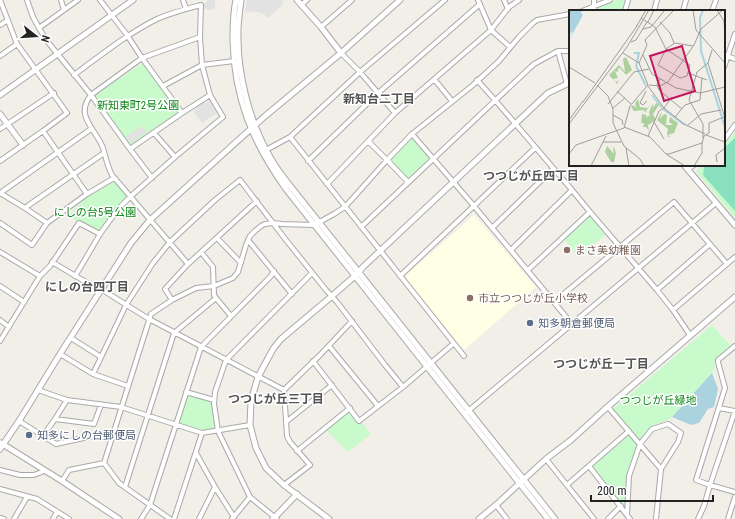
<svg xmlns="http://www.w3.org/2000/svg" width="735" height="519" viewBox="0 0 735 519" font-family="'Roboto Condensed','Noto Sans JP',sans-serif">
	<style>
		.education { fill: #ffffe5 }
		.park { fill: #c8facc }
		.pitch { fill: #88e0be }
		.parking { fill: #e2e2e2 }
		.water { fill: #aad3df }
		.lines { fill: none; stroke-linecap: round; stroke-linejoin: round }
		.minor-casing { stroke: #a9a9a9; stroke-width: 6 }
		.tertiary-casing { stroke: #a9a9a9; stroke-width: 7 }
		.minor { stroke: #fff; stroke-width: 4 }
		.tertiary { stroke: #fff; stroke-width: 5 }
		.education-dot { fill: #8d6e63; stroke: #fff; stroke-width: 1.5 }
		.service-dot { fill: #5c6f8a; stroke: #fff; stroke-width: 1.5 }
		.labels { text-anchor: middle; stroke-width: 3; stroke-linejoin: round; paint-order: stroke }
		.park-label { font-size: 11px; fill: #0c8416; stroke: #fff }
		.education-label { font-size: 11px; fill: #785e54; stroke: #fff; text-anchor: start }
		.service-label { font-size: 11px; fill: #4e5e75; stroke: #fff; text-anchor: start }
		.neighbourhood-label { font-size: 12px; font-weight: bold; fill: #555; stroke: #fff }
		.inset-river { fill: none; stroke: #aad3df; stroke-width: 2 }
		.inset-road { fill: none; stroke: #9f9d99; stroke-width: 1 }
		.view { fill: #c2185b; fill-opacity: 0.15; stroke: #c2185b; stroke-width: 2 }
		.inset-edge { fill: none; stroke: #222; stroke-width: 2 }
	</style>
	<rect width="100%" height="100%" fill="#f2efe9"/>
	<!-- education -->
	<path class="education" d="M474 215 536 287 464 350 404 277Z"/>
	<!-- park -->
	<path class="park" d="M616 0H625L622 11H597L598 8Z
		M143 63 179 112 130 146 95 95Z
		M735 133V218L696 171 703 165H724V145Z
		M411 138H413L429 158V160L408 179 390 161Z
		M114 178 130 197 100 234 76 222 70 214 89 195Z
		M589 215 605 235 579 257 563 238Z
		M712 325 731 346 714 361 715 367 712 373 672 417 668 420 651 426 640 439H639L613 409Z
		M186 392 214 400 218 431 202 433 175 424Z
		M350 408 371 434 348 452 325 429Z
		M629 435 638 443 627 476 625 508 593 467V466L609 452Z"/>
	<!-- pitch -->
	<path class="pitch" d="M735 138V211L703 175 704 168 707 165H724V148Z"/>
	<!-- parking -->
	<path class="parking" d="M207 0H215V9L209 10 203 8V4L207 2Z
		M247 0H283L282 5 268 18 262 13 245 11Z
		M210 100 217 113 202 123 193 111 197 108 196 105 204 101 205 103Z
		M142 126 147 132 131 143 126 136Z"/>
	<!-- water -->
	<path class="water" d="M712 373 718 389 714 407 708 409 699 423 691 425 672 417Z"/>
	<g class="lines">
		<!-- minor casing -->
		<g class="minor-casing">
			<path id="minor" d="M0 0 17 44 67 113 43 131
				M27 0 33 17 39 28 47 41 91 95 130 149 152 178
				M61 0 64 10
				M100 0 127 35 142 58 182 113
				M183 0 186 9
				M478 0 491 30 510 47
				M504 0 508 9
				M594 0V11
				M301 5 307 0
				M582 11 610 0
				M625 11 628 0
				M654 11 657 0
				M683 11 686 0
				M712 11 716 0
				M0 25 8 20
				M321 27 352 0
				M39 28 78 0
				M558 51 567 84
				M341 53 360 72 395 113
				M724 55 735 59
				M0 56 17 44
				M724 67 735 34
				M74 75C101 55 127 34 157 19 170 13 186 9 201 5L200 37 202 65 210 95 223 117 175 157 130 197 118 209 100 234 80 268 75 276
				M434 79 452 101
				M477 80 495 100 572 190 590 212 657 290 673 310 690 335
				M163 86 202 65 234 61
				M0 129 54 93
				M154 133 175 157
				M412 134 474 206 572 324
				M290 137 464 356
				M724 140 735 125
				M368 141 387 160 408 182
				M130 149 182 113 210 95
				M264 151 290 137 360 72 445 0
				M0 161 43 131 87 194 47 223 32 245 0 223
				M308 161 377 94 480 4
				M688 169 694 165
				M327 184 395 113 491 30 509 7 519 0
				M0 193 25 208 47 223
				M0 194 3 191 91 129
				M87 194 114 178
				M25 208 29 205 104 153
				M361 227 534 64 558 51H570
				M492 228 553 169
				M217 238 241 263
				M248 240 292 294
				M511 250 572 190
				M0 252 40 276
				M201 252 213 267 214 295 216 298 231 316
				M52 262 96 288 101 289 149 319 284 390
				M188 264 112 175C107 166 106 158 103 148 96 129 74 116 91 95L142 58 200 37
				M528 270 590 212
				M400 276 535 148
				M0 286 24 302
				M657 290 710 244
				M172 300 165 289 188 264 257 201
				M554 302 674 202 727 264
				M673 310 735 257
				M0 320 9 327
				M71 338 101 357
				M0 341 40 276 50 266 79 223 100 234
				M329 346 378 406
				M735 346 718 360V362L725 388 696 480 710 485 735 492
				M60 354 93 374 128 386
				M313 361 359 421 403 387 453 344
				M93 374 126 305 153 263 170 242 215 200 240 180 286 240 326 290 337 302 385 365 403 387
				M38 390 67 400 121 407 202 433 250 425
				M186 392 214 400
				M67 400 55 419 94 424 101 405
				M608 407 661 469
				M719 408 735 411
				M467 412 716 203
				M19 421 56 444 102 434 111 438
				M286 422 332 385
				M43 436 55 419
				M297 451 350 408
				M196 453 215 487 234 517
				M546 459 594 519
				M104 463 151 314 172 300 196 288 214 286 233 278 238 272 246 245 250 236 255 231 261 226 265 224 273 223 282 224 314 225 334 214 345 207 387 160 412 134 473 85 499 61 519 37 533 23 537 20 570 14
				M104 463 119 483 170 519
				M589 466 630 519
				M0 470 20 475H34L44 471
				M62 481 69 470 104 463
				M284 485 310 465 290 442 287 436 284 390 320 355 352 321
				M567 485 629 431
				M125 487 174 333 216 298
				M0 489 37 499 69 519
				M496 505 507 519
				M627 515 629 476 640 444 652 429 668 424 681 433 678 442 661 469 656 519
				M0 518 4 519
				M14 519 27 497
				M53 519 57 512
				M141 519 150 505 201 347 271 276 274 271
				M174 519 202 433
				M199 519 215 487
				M232 519 250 497
				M277 519 250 497 218 431 214 404 215 392 226 360 312 273
				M608 519 621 506
				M698 519 704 506 710 485 735 411
				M728 519 735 497"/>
		</g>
		<!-- tertiary casing -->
		<g class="tertiary-casing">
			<path id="tertiary" d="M236 0C233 13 233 26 233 40 234 98 253 143 286 189L548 519
				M241 0C240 10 238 20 238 31 237 73 249 121 270 157 277 170 286 181 295 192L555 519
				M297 0 321 27 341 53
				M0 95 133 0
				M0 114 23 145
				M684 165 735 225
				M1 443 62 481 119 519
				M0 449 19 421 60 354 131 243 150 220 264 117 341 53 400 0
				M273 519 297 494
				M329 519 284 485 266 468 256 448 250 425 251 401 258 377 273 349 281 339 332 296 355 276 363 267 548 93 567 84H570
				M479 519 496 505 546 459 571 440 604 410 735 297"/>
		</g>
		<!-- minor -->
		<use href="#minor" class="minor"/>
		<!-- tertiary -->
		<use href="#tertiary" class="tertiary"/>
	</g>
	<!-- markers -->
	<g class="education-dot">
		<circle cx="567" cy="250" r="4"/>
		<circle cx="470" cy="298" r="4"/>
	</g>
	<g class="service-dot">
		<circle cx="530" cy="323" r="4"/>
		<circle cx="29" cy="435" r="4"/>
	</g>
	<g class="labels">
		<!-- park labels -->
		<g class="park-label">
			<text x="138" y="109">新知東町2号公園</text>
			<text x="95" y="216">にしの台5号公園</text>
			<text x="658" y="404">つつじが丘緑地</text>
		</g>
		<!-- education labels -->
		<g class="education-label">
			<text x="575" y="254">まさ美幼稚園</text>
			<text x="478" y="302">市立つつじが丘小学校</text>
		</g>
		<!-- service labels -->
		<g class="service-label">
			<text x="538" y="327">知多朝倉郵便局</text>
			<text x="37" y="439">知多にしの台郵便局</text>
		</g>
		<!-- neighbourhood labels -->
		<g class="neighbourhood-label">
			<text x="379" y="103">新知台二丁目</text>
			<text x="531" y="180">つつじが丘四丁目</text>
			<text x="87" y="291">にしの台四丁目</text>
			<text x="601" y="368">つつじが丘一丁目</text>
			<text x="276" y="403">つつじが丘三丁目</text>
		</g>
	</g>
	<!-- overview -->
	<g transform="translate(569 10)">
		<rect width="156" height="156" fill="#f2efe9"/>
		<path d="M57 47 63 60 57 65 51 58 49 59V62L46 61 49 68 44 69 47 72 50 70 48 74 40 65 50 55 56 62 54 49ZM69 89 71 97 78 98 81 95 76 103 78 108 79 105 81 107 80 102 84 93V98L87 93 90 95 84 104 87 110 79 115 80 121 77 117H74L75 113H72L73 104 77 105 75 100 65 101 62 97 64 95 67 98 66 93ZM93 101 91 109 95 104 98 105 97 115H104L100 112 101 107 109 113 105 123 99 125 101 127H99L98 124 99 119 88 110ZM38 136 45 144 44 138 45 137 47 143 45 152H42L36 142Z" fill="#add19e"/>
		<path d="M0 0H14L12 3 14 5 0 30 4 20 0 25Z" fill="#aad3df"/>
		<path class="inset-river" d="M134 0 131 8 132 41 156 117M65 43H70L67 56 77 76M83 85 93 98M94 99 116 115"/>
		<path class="inset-road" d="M124 0 127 20 156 53M148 0 155 11 156 27M72 8 86 17 97 39 89 55 111 68 118 66 121 55 97 39 106 33 124 36M79 12 85 0M91 12 101 23 105 33M67 17 77 0M74 19 82 17 96 0M62 32 67 30 78 12M143 40 139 53 156 108M54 43 70 53M74 45 83 64 107 78 131 83 156 77M0 57 26 73M119 63 138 70M91 69 88 75 90 80 113 99M28 75 39 86 44 99V113L55 136 71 149 75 156M80 75 91 76 99 72 125 35 132 19 154 0M48 81 62 94M77 81 71 93 74 95 78 91M103 87 95 98 115 114 136 124M14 92 68 16M39 94 65 62 80 59M44 98 56 88M44 105 53 110 54 115M106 107 116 95 131 90 133 68M0 110 14 91M85 112 95 129M0 114 58 37 80 0M118 116 132 104 152 100M55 117 81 127 97 144H100L133 133 135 126 140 123V113L155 107M137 125 156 132M79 126 90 101 95 98 79 76M134 128V114L120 90 128 62 139 53M34 132H52M57 138 60 156M0 144 7 135 55 118 61 96 79 75 70 53 78 35 76 30 105 0M97 144 116 156M148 152 147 145 156 138M22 156 37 126M125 156 133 143V133"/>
		<path class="view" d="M113 36 126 81 95 91 81 46Z"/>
		<rect width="156" height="156" class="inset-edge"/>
	</g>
	<!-- north arrow -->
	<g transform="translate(36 36) rotate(107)" stroke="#ffffff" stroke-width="3" paint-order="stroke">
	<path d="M0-3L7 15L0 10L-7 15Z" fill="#222222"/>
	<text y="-6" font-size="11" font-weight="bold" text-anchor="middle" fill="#222222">N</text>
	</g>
	<!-- scale -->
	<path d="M591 495v6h122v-6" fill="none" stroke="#222222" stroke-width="2"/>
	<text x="597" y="495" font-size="12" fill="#222222" stroke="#ffffff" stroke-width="3" paint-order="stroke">200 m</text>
</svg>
